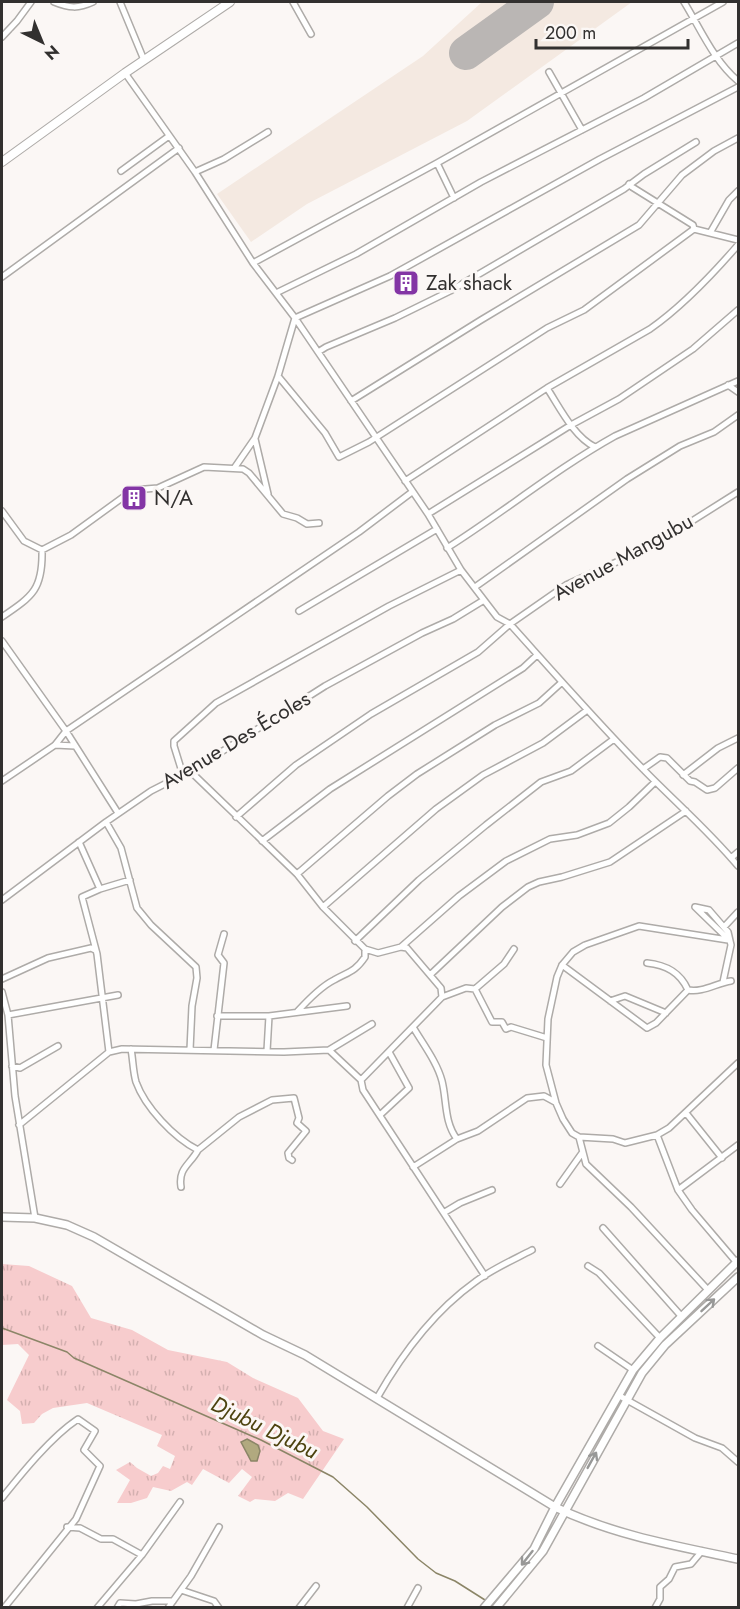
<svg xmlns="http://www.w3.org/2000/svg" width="740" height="1609" viewBox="0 0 740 1609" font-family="Jost,sans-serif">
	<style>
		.built { fill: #f4e9e1 }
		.grass { fill: url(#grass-tufts) }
		.water { fill: url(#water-ripples); stroke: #8b8567; stroke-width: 1.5 }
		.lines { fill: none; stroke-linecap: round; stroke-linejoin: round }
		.stream { stroke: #8b8567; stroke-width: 1.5 }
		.runway { stroke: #bab6b4; stroke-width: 34 }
		.minor-casing { stroke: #aeaba8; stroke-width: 8 }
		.tertiary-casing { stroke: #aeaba8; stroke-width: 10 }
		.secondary-casing { stroke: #aeaba8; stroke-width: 10 }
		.minor { stroke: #fff; stroke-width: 5 }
		.tertiary { stroke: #fff; stroke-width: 7 }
		.secondary { stroke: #fff; stroke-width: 8 }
		.oneway { stroke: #989897 }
		.labels { text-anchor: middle; stroke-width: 6; stroke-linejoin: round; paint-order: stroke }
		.poi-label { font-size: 21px; fill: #32302f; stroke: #fbf7f5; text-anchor: start }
		.street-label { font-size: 21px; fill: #32302f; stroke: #fbf7f5 }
		.water-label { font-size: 22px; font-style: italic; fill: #4d430f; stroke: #fbf7f5 }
	</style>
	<defs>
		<pattern id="grass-tufts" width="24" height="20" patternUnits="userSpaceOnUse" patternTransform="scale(1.5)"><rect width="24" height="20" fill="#f7cccd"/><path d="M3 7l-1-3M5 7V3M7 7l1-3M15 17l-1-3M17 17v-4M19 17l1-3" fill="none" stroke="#d4b0b0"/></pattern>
		<pattern id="water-ripples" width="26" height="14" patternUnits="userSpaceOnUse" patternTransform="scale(1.5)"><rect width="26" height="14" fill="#b1a97f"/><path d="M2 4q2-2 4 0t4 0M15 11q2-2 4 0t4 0" fill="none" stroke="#918a68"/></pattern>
	</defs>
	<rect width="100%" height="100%" fill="#fbf7f5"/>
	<!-- built -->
	<path class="built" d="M482 2H632L467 121 307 204 251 242 217 194 423 56Z"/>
	<!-- grass -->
	<path class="grass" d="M2 1264 29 1266 72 1286 91 1318 132 1330 168 1350 227 1362 253 1378 298 1398 323 1431 344 1439 303 1499 288 1493 275 1501 255 1499 250 1502 238 1496 252 1477 242 1469 229 1483 203 1469 192 1485 187 1482 171 1491 153 1487 147 1498 131 1503H117L130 1480 116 1470 130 1462 137 1468 151 1476 158 1473 163 1466 170 1469 175 1456 157 1446 162 1435 87 1403 53 1408 42 1414 34 1423 22 1424 20 1411 7 1400 29 1355 18 1344 2 1345Z"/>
	<!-- water -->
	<path class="water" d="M247 1439 258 1445 260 1451 257 1461H251L241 1442Z"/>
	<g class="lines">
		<!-- stream -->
		<path class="stream" d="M2 1328 67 1352 74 1358 261 1440 333 1477 367 1507 418 1559 436 1573 455 1581 485 1600"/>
		<!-- runway -->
		<path class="runway" d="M466 53 537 2"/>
		<!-- minor casing -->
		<g class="minor-casing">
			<path id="minor" d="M54 2C69 8 78 9 93 2
				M120 2 144 60
				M293 2 311 34
				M684 2C700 28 714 61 738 81
				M2 37 17 21 31 2
				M549 72 582 130
				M125 73 195 172 253 263 295 318 428 514 461 570 497 617 510 624C554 673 597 722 643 769 674 801 709 831 738 866
				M437 163 454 198
				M121 171 169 136
				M195 172 224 159 268 132
				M629 184 632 187 693 225 694 229 738 240
				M710 233 729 200 738 191
				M253 263 437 163 723 2
				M2 277 179 148
				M276 293 356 254 481 182 644 98 738 43
				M318 352 326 347 395 318 450 291 624 189 644 174 696 142
				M278 376 325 433 339 457 369 442 547 328 584 310 694 229
				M728 385 738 392
				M547 388C560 408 574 437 595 447
				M351 401 481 320 639 225 682 175 714 151 738 138
				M255 439 268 494
				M235 467 255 438 278 376 295 318 390 276 600 159 738 87
				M405 481 547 388 650 329C683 306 712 275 738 245
				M2 511 24 541 42 550 71 535 133 490 158 488 204 467 243 469 249 473 283 514 297 518 307 524 319 523
				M428 514 571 425 619 399 693 349 738 310
				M447 548C504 512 556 469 615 436L738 381
				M475 587 627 479 680 446 714 432 738 415
				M299 611 437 529
				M2 617C33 596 43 589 42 550
				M2 641 66 731 118 813
				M55 745 75 746
				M643 769 660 757 667 758 690 781 695 782 707 790 715 788 738 768
				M190 771 297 874 323 907 365 949 378 953 401 947 407 948 441 988 442 997
				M183 775 174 746V741L216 703 389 606 461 570
				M683 775 718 748 738 738
				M2 781 55 745 66 731 359 532 412 492
				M236 817 296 765 371 714 478 652 510 624 566 585 654 545 738 492
				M106 822 121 848 137 908 151 925 196 967 197 978 192 1006 190 1050
				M262 841 330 789 523 668 537 655
				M79 842 100 889
				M731 858 738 852
				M297 874 388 796 417 774 495 725 539 703 561 683
				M2 900 106 822 151 791 196 768 325 686 422 633 453 619 484 600
				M323 907 436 809 483 775 543 743 586 711
				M724 927 738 912
				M728 940 639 926 585 945 573 952 562 965 557 977 548 1019 546 1065 556 1103 563 1119 572 1133 579 1137 613 1139 625 1143 657 1135 669 1128 738 1063
				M355 941 419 880 486 825 541 782 571 771 614 739
				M401 947 459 896 506 861 550 839 577 835 609 823 629 807 655 782
				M562 965 647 1028 656 1023 688 990C680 972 666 965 647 963
				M430 975 502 907 528 887 539 882 562 877 610 862 686 811
				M2 979 48 958 91 948 95 950
				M723 982 731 945 728 932 709 910 695 907 727 938
				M475 989 492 1022H502L506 1029 511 1027 547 1038
				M688 990C702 993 717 983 731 981
				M2 992 8 1015 15 1096 35 1218
				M610 1001 625 996 666 1013
				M297 1012C307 1001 320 987 334 980 348 972 355 972 365 957V949
				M8 1015 118 995
				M217 1016H269L347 1006
				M413 1027C423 1044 437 1062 442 1081 447 1101 444 1122 457 1139
				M131 1049C133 1060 133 1072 136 1082 145 1107 174 1138 198 1150 190 1165 178 1168 181 1187
				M214 1050 224 963 218 955 224 934
				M329 1050 372 1024
				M267 1051 269 1016
				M109 1052 97 954 82 897 100 889 130 880
				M12 1066 20 1068 58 1046
				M361 1080 442 997 466 988 475 989 504 964 514 949
				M686 1113 722 1158
				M380 1115 409 1088 389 1052
				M19 1125 109 1052 122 1049 284 1052 329 1050 361 1080 363 1090 485 1276
				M657 1135 678 1190 692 1210 737 1263
				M579 1137 586 1164 631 1207 708 1290
				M198 1150 239 1117 272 1100 294 1098 299 1118 297 1123 306 1131 288 1153 289 1158 292 1160
				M413 1167 457 1139 478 1131 527 1098 544 1096 555 1102
				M560 1184 582 1153
				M678 1190 738 1145
				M445 1212 460 1203 492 1190
				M603 1228 682 1317
				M588 1266 599 1273 660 1338
				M598 1346 633 1370
				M618 1395 695 1438 722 1448 738 1462
				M377 1398C402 1354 433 1312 475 1282 492 1269 513 1260 532 1250
				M2 1498C22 1473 51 1437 78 1419L95 1431 84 1450 100 1466 76 1519 4 1608
				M67 1527 80 1528 101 1539H113L142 1555
				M181 1590 214 1601 219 1608
				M97 1608 142 1555 180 1502
				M117 1608 120 1603 136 1604 152 1601H173
				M168 1608 191 1576 219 1527
				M299 1608 316 1586
				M407 1608 418 1588
				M655 1608 660 1599V1587L669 1579 675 1567 691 1564 702 1551"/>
		</g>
		<!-- tertiary casing -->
		<g class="tertiary-casing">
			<path id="tertiary" d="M2 1217 35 1218 67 1225 94 1237 263 1335 305 1355 555 1507C613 1535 676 1546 738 1559
				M484 1608 534 1549 555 1507 633 1370 660 1338 738 1261
				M496 1608 543 1551 642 1373 665 1345 738 1277"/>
		</g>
		<!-- secondary casing -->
		<g class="secondary-casing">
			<path id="secondary" d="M2 162 125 73 230 2"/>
		</g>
		<!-- minor -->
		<use href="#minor" class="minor"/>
		<!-- tertiary -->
		<use href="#tertiary" class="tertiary"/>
		<!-- secondary -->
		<use href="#secondary" class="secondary"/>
	</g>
	<!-- one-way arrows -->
	<defs><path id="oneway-shaft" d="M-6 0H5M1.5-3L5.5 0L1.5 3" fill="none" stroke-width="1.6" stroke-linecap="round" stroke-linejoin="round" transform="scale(1.5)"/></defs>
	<g class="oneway">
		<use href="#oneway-shaft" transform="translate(708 1305) rotate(-43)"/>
		<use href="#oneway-shaft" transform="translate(592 1460) rotate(-61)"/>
		<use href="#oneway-shaft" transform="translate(527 1558) rotate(128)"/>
	</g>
	<!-- icons -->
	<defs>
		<g id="building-square" transform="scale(1.35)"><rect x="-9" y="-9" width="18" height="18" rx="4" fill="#8335a5" stroke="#fbf7f5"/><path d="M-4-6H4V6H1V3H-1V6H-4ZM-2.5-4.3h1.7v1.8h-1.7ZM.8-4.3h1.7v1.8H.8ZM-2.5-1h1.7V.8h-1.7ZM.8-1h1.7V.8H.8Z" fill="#fff"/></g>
	</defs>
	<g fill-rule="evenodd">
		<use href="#building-square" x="406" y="283"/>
		<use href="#building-square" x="134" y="498"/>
	</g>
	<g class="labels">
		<!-- poi labels -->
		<g class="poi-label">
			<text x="426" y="290">Zak shack</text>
			<text x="154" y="505">N/A</text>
		</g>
		<!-- street labels -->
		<g class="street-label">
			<text transform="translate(623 557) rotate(-29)" y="7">Avenue Mangubu</text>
			<text transform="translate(236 740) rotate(-31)" y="7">Avenue Des Écoles</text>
		</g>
		<!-- water labels -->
		<g class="water-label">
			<text transform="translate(265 1427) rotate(26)" y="8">Djubu Djubu</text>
		</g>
	</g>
	<!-- border -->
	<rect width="740" height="1609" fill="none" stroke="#32302f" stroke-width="6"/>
	<!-- north arrow -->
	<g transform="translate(42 42) rotate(137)" stroke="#fbf7f5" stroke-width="4.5" paint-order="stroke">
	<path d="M0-4.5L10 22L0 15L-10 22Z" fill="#32302f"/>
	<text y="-9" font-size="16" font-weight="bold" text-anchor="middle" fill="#32302f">N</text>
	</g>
	<!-- scale -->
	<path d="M536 39v9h152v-9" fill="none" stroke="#32302f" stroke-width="3"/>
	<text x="545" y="39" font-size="18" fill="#32302f" stroke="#fbf7f5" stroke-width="4.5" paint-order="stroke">200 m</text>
</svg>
